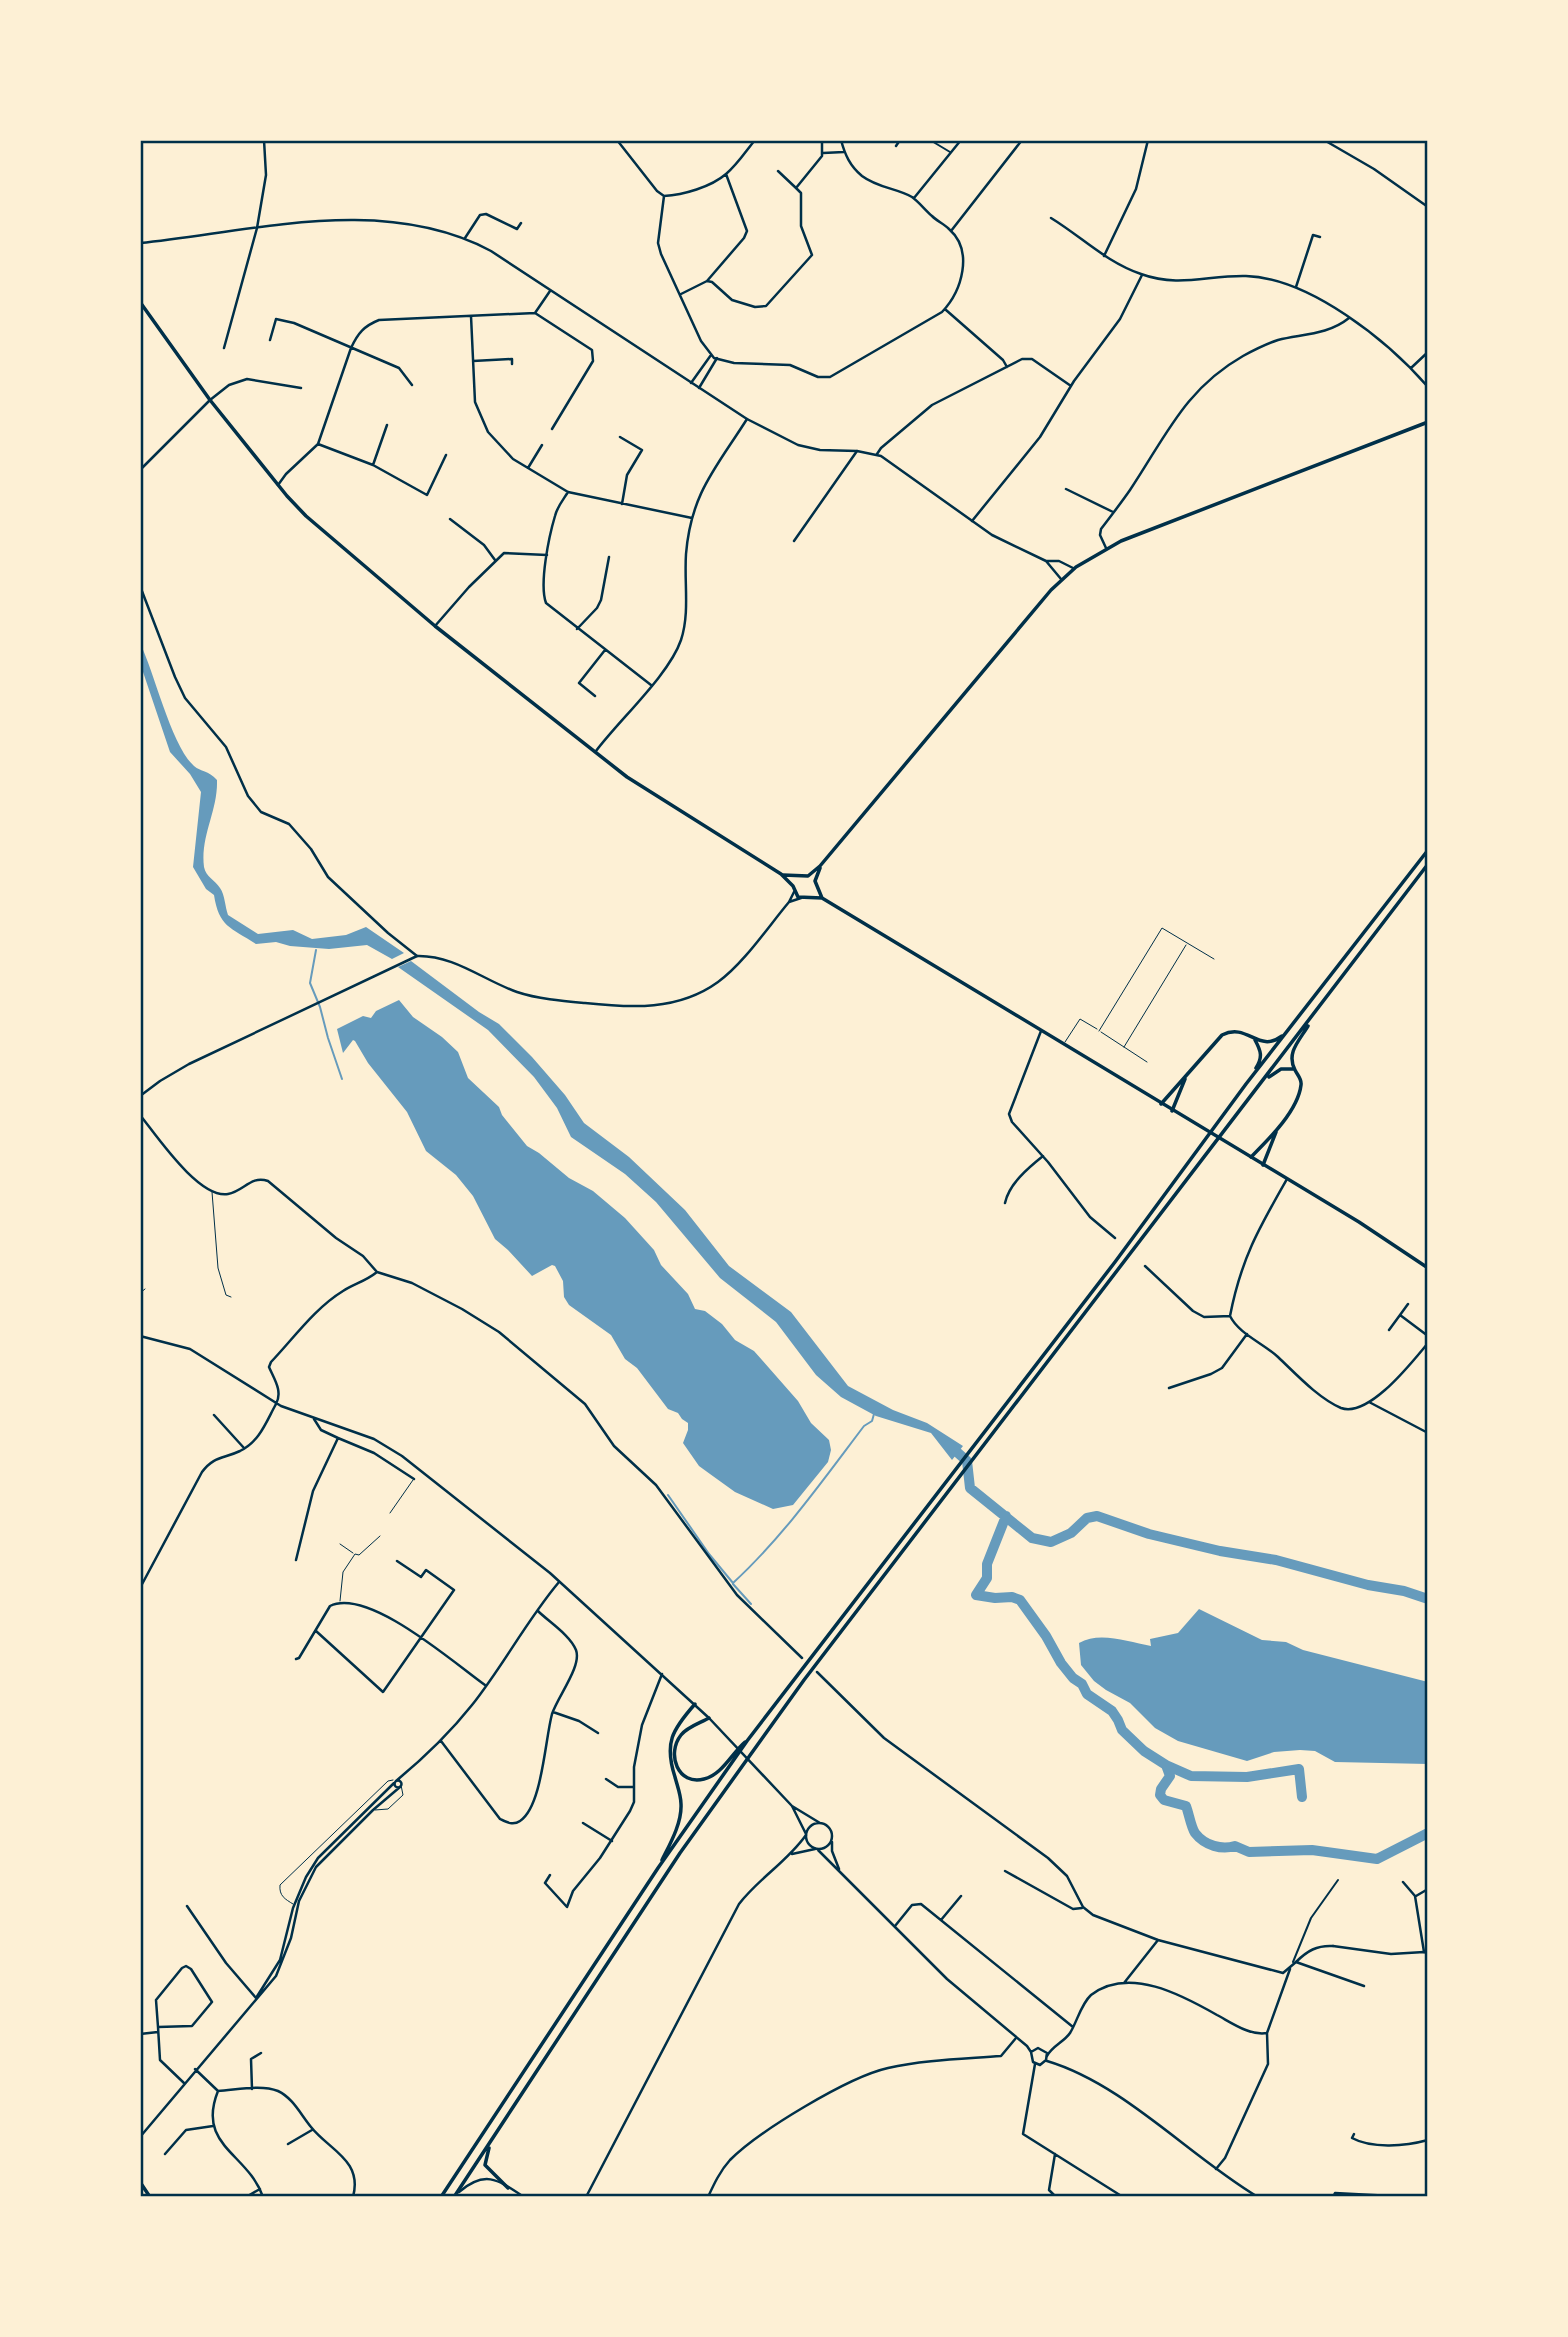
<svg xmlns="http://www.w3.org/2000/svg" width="1568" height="2337" viewBox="0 0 1568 2337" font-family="Commissioner,sans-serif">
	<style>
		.water { fill: #669bbc }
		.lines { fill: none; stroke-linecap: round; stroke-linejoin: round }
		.stream { stroke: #669bbc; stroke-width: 2 }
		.river { stroke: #669bbc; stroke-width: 10 }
		.service { stroke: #003049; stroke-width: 1 }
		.pedestrian { stroke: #003049; stroke-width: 2 }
		.minor { stroke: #003049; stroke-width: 2.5 }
		.tertiary { stroke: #003049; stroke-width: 2.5 }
		.secondary { stroke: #003049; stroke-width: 3.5 }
		.primary { stroke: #003049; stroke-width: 3.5 }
		.neatline { fill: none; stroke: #003049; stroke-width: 2.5 }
	</style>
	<rect width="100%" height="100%" fill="#fdf0d5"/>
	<!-- water -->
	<path class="water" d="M140 643C155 674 171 745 194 766 201 772 208 770 217 780 218 811 200 836 204 867 206 877 215 880 220 888 225 895 225 907 228 915L258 934 293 930 312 939 346 935 366 927 404 953 392 959 367 945 329 949 290 946 276 942 256 944C230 927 219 927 214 895L206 889 193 867 201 792 190 774 170 752 140 663Z
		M411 961 479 1012 499 1024 532 1057 565 1095 584 1123 629 1157 685 1210 729 1266 791 1312 848 1386 893 1410 927 1423 963 1446 952 1460 931 1433 876 1416 841 1397 816 1375 776 1322 720 1278 656 1202 625 1174 571 1137 557 1108 534 1077 488 1030 398 967Z
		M399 1000 413 1017 442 1037 458 1052 468 1078 499 1107 502 1115 527 1146 539 1153 569 1178 593 1191 625 1218 654 1250 661 1265 688 1294 695 1309 705 1311 722 1324 735 1340 754 1351 798 1401 811 1423 829 1440 831 1450 828 1462 793 1505 773 1509 735 1492 710 1474 699 1466 683 1443 688 1430V1423L682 1419 678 1413 668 1409 637 1368 625 1359 611 1335 569 1305 564 1297 563 1281 555 1266 552 1265 532 1276 508 1250 495 1239 473 1196 456 1175 426 1151 407 1112 368 1063 355 1041 353 1040 343 1053 337 1029 363 1016 371 1018 376 1011Z
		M1199 1609 1262 1640 1286 1642 1303 1650 1428 1682V1764L1335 1762 1315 1751 1300 1750 1274 1752 1247 1761 1178 1741 1155 1728 1130 1703 1106 1690 1094 1681 1081 1665 1079 1643C1100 1631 1128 1642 1151 1646L1150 1639 1178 1633Z"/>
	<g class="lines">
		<!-- stream -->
		<path class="stream" d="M316 950 310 983 320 1007 328 1038 342 1079
			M668 1495 709 1554 733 1583C783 1537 823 1480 864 1426L872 1421 874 1414
			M733 1584 751 1604
			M1426 1833 1428 1838"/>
		<!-- river -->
		<path class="river" d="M949 1445 967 1461 970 1488 1032 1538 1051 1542 1071 1533 1087 1518 1097 1516 1149 1534 1220 1551 1276 1560 1368 1585 1404 1591 1428 1599
			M1006 1516 987 1564V1578L976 1595 995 1598 1012 1597 1020 1600 1046 1636 1061 1663 1073 1678 1082 1684 1087 1694 1112 1711 1118 1720 1122 1730 1144 1751 1166 1765 1170 1776 1161 1789 1160 1795 1164 1800 1186 1806C1189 1814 1191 1827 1195 1833 1205 1846 1222 1850 1235 1846L1249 1852 1312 1850 1377 1859 1428 1833
			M1166 1765 1191 1776 1247 1777 1299 1769 1302 1797"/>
		<!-- service -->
		<path class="service" d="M1099 1031 1162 928 1214 959
			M1101 1032 1147 1062
			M1065 1042 1080 1019 1097 1029
			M1124 1047 1186 945
			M212 1192 218 1268 226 1295 231 1297
			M140 1293 145 1289
			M390 1513 413 1480
			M340 1544 353 1553
			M340 1601 343 1572 355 1554 359 1555 380 1536
			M375 1810 388 1809 403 1795 401 1785
			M293 1904C285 1899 279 1896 280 1885L388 1781 393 1780"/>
		<!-- pedestrian -->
		<path class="pedestrian" d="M930 140 950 152
			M1293 1962 1311 1918 1338 1880"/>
		<!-- minor -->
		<path class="minor" d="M617 140 657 191 664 196
			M896 146 900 140
			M823 153 844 152
			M778 171 796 188
			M664 196 658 243 661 254 701 341 714 358 734 363 790 365 818 377H830L942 312C962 291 974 251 949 229 944 224 937 221 932 216 925 210 919 202 912 197 896 188 878 188 862 176 850 166 845 155 841 140
			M664 196C683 195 711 187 726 174 737 165 746 151 755 140
			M914 198 961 140
			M1051 218C1082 237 1106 262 1141 274 1179 288 1208 275 1246 276 1310 278 1388 341 1428 387
			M951 231 1022 140
			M465 238 480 215 486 214 517 229 521 223
			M1104 256 1136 189 1148 140
			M707 281 744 238 747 231 726 174
			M1296 287 1313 235 1320 237
			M550 291 535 313 592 350 593 361 552 429
			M681 294 707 281 712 282 732 300 755 307 766 306 812 255 801 226V193L796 188 822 156V140
			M946 310 1003 360 1007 367
			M471 316 475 402 488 432 513 459 568 492 692 518
			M270 340 276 319 294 323 399 368 412 385
			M224 348 257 228
			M473 361 512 359V364
			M1411 368 1428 352
			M691 383 711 355
			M699 388 717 358
			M620 437 642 450 627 475 622 504
			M318 444 373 465 427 495 446 455
			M877 454 881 448 932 405 1022 359H1032L1071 386
			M373 465 387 425
			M528 468 542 445
			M140 470 210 400 229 385 247 379 301 388
			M278 485 286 474 318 444 351 348C358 333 364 326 379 320L535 313
			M1066 489 1113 512
			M568 492C563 500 557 507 555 516 549 536 539 584 546 603L651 685
			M450 519 484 545 495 560
			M972 521 1040 437 1074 381 1120 319 1142 275
			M794 541 857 451
			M1106 548 1100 535 1101 529C1111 516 1121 503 1130 490 1166 436 1185 389 1243 356 1254 350 1266 344 1278 340 1302 334 1328 335 1349 318
			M140 586 175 677 185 698 226 747 248 796 261 812 289 824 311 849 328 877 388 933 417 956
			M435 626 469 587 504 553 547 555
			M577 629 597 608 601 600 609 557
			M595 696 579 683 605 650
			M596 751C620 719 669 675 681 640 690 613 684 582 686 554 691 493 716 468 747 419
			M1041 1031 1009 1114 1012 1122 1048 1162 1090 1217 1115 1238
			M1005 1203C1009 1184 1028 1168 1043 1156
			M1145 1266 1193 1311 1204 1317 1230 1316C1239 1334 1263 1343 1278 1357 1296 1374 1318 1398 1341 1408 1369 1418 1412 1362 1428 1343
			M1408 1304 1400 1315 1428 1336
			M1230 1316C1241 1259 1259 1228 1287 1179
			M1389 1330 1400 1315
			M1169 1388 1211 1374 1222 1368 1247 1334
			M1369 1402 1428 1433
			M214 1415 244 1448
			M338 1438 374 1453 414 1479
			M296 1560 313 1491 338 1438 321 1430 314 1419
			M140 1588 202 1472C214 1456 223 1459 240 1451 260 1441 266 1422 276 1404
			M316 1631 383 1692 454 1590 426 1570 421 1577 397 1561
			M296 1659 299 1658 330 1606C368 1587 454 1663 485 1685
			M553 1712 579 1721 598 1733
			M441 1741 500 1819C506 1822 513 1826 520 1821 542 1807 545 1740 552 1714 558 1696 582 1666 576 1650 570 1635 549 1622 538 1611
			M606 1779 618 1787H633
			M394.5 1784a3.5 3.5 0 1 1 7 0a3.5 3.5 0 1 1-7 0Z
			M396 1781C425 1757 449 1734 472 1705 503 1666 527 1620 559 1582
			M583 1823 612 1841
			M792 1854 815 1849
			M1005 1871 1073 1909 1082 1908
			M550 1875 545 1883 567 1907 573 1891 600 1858 630 1811 634 1802V1767L642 1725 662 1674
			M1403 1882 1415 1896 1424 1952
			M1416 1896 1428 1889
			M187 1906 226 1963 256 1998
			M941 1920 961 1896
			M895 1926 912 1905 921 1904 1073 2027
			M1333 1946C1317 1945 1307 1951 1296 1962L1364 1986
			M1124 1983 1158 1940
			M256 1998 280 1960 293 1908 306 1877 318 1858 394 1783
			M158 2027 156 2000 182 1968 186 1966 191 1969 212 2002 192 2026 158 2027 160 2060 184 2083
			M140 2034 158 2032
			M1047 2056C1052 2046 1064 2042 1070 2033 1077 2022 1081 2004 1091 1995 1129 1966 1182 1995 1217 2015 1232 2023 1250 2036 1267 2033
			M1035 2064 1023 2134 1123 2197
			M195 2069 218 2091C236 2090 261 2084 278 2091 293 2098 301 2115 311 2127 329 2150 363 2160 353 2197
			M252 2089 251 2059 261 2053
			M218 2091C196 2146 248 2153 263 2197
			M1354 2134 1352 2138C1372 2149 1406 2146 1428 2140
			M140 2137 276 1976 291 1938 299 1901 316 1867 373 1810 400 1787
			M288 2144 312 2130
			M165 2154 186 2130 213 2126
			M1055 2154 1049 2190 1056 2197
			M1216 2169 1225 2158 1268 2064 1267 2033 1290 1969
			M459 2192C485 2170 497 2179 524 2197
			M246 2197 260 2189
			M586 2197 739 1904C759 1878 787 1862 806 1835
			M708 2197C714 2184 720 2171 730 2160 759 2131 848 2077 888 2068 924 2060 963 2059 1001 2056L1016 2038
			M1333 2197 1335 2193 1411 2197"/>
		<!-- tertiary -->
		<path class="tertiary" d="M1324 140 1374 169 1428 207
			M257 228 266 175 264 140
			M140 243C255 231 384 194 491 251L747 419 798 445 820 450 857 451 881 456 992 535 1046 561 1061 579
			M1046 561H1059L1073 568
			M789 902 801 898
			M140 1096 160 1081 189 1064 417 956C454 955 483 980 517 992 538 999 562 1001 585 1003 631 1008 678 1011 718 982 744 963 768 927 789 902L794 892
			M140 1115C157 1136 199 1199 228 1194 244 1191 251 1175 268 1181L336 1238 363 1256 377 1272 412 1283 462 1309 499 1332 585 1404 614 1446 656 1485 737 1595 802 1658
			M140 1336 190 1349 281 1406 374 1439 402 1456 550 1573 709 1718 792 1806 820 1823
			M276 1404C283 1391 274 1379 269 1367L271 1362C293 1339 315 1308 343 1291 354 1284 366 1281 377 1272
			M817 1672 884 1738 1048 1858 1067 1876 1083 1907 1093 1915 1158 1940 1283 1973 1296 1962
			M792 1806 806 1834
			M806 1836a13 13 0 1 1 26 0a13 13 0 1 1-26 0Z
			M832 1842V1851L839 1869
			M818 1850 947 1979 1027 2046 1031 2052 1033 2062 1040 2065 1046 2060 1047 2053 1038 2048 1031 2052
			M1333 1946 1391 1954 1424 1952 1428 1954
			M1047 2061C1124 2084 1189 2156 1258 2197"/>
		<!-- secondary -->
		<path class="secondary" d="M140 302 210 400 287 496 306 516 435 626 627 777 781 874 793 886 798 897 822 898 1359 1222 1428 1268
			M820 868 815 881 822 898
			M783 875 808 876 820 866 1051 590 1076 567 1121 541 1428 422
			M140 2182 150 2197"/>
		<!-- primary -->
		<path class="primary" d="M1255 1040C1261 1051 1263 1057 1256 1068
			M1269 1077 1281 1069H1293
			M1161 1104 1222 1035C1248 1022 1258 1054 1282 1036
			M1172 1111 1185 1079
			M1251 1157C1268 1140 1298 1111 1301 1085 1302 1079 1298 1076 1295 1070 1286 1053 1299 1041 1308 1026
			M1263 1165 1276 1132
			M709 1718C700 1723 687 1727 681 1735 666 1754 678 1786 704 1779 722 1775 732 1753 745 1742
			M662 1860C670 1844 682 1823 681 1804 681 1795 677 1785 675 1777 664 1743 672 1730 695 1704
			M489 2148 485 2165 508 2188
			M441 2197 658 1868 747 1741 1115 1262 1246 1084 1428 850
			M454 2197 680 1853 804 1680 1428 864"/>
	</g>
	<!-- border -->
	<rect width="1568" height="2337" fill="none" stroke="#fdf0d5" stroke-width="284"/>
	<rect x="142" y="142" width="1284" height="2053" class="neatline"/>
</svg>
